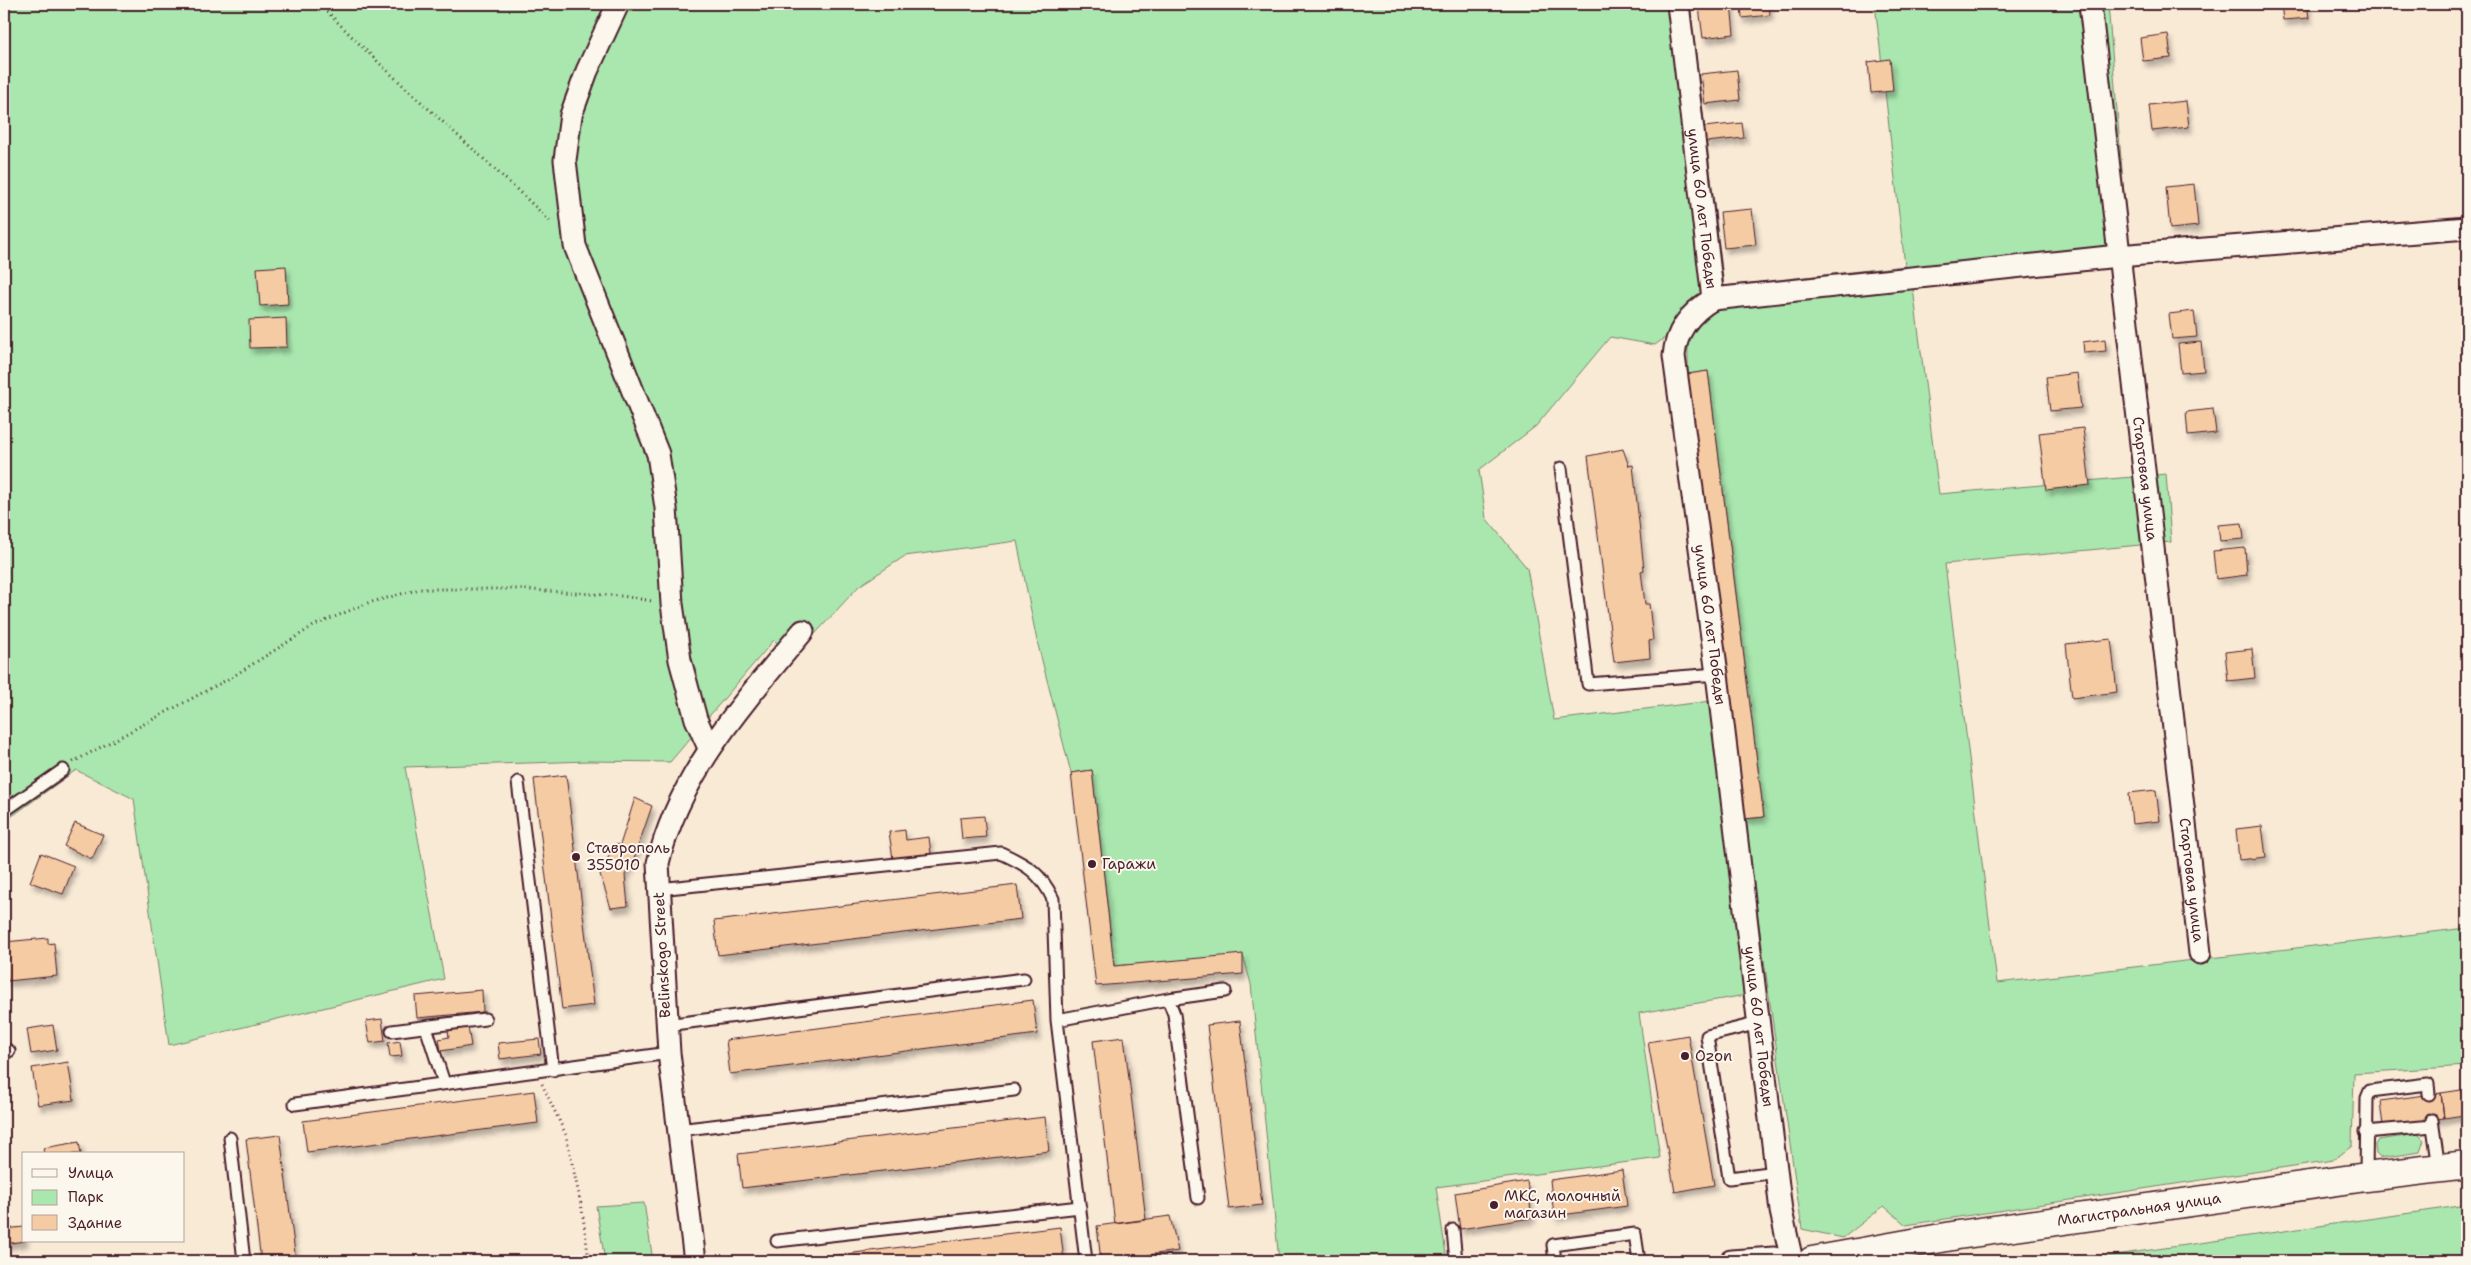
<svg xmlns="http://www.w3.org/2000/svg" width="2471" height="1265" viewBox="0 0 2471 1265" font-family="'Shantell Sans',sans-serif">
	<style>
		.green { fill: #a9e7ae; stroke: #7a836c }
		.building { fill: #f5cba4; stroke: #4a1f2b; filter: url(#shadow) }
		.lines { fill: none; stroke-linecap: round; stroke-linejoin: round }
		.lane-casing { stroke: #4a1f2b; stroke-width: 15 }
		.street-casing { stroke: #4a1f2b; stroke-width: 25 }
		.secondary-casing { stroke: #4a1f2b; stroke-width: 31 }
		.path { stroke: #4a1f2b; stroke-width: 3; stroke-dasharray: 1 4; stroke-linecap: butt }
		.lane { stroke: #fbf7ec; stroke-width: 11 }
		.street { stroke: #fbf7ec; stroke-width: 21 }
		.secondary { stroke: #fbf7ec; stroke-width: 28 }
		.poi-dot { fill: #4a1f2b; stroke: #fbf7ec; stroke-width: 2 }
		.labels { text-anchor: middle; stroke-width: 4; stroke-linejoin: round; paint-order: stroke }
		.street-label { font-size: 15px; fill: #4a1f2b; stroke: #fbf7ec }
		.poi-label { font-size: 15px; fill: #4a1f2b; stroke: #fbf7ec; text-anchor: start }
	</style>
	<defs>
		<filter id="shadow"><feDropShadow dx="3" dy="5.5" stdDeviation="2.5" flood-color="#0004"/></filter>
	</defs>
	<rect width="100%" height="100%" fill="#f9ead6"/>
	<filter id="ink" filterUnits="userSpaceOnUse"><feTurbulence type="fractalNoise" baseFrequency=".02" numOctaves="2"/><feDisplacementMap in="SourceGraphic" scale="10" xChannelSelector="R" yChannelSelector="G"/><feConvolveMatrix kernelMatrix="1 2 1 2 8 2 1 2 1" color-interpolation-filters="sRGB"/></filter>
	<g filter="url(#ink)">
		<!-- green -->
		<path class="green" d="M4 4H1690L1724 286 1905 266 1875 4H2108L2128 241 2126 262 1913 288 1939 494 2166 474 2171 542 1945 564 1997 983 2467 928V1066L2354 1073 2352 1146 2333 1160 1906 1225 1884 1206 1843 1238 1802 1229 1744 819 1764 817 1708 371 1688 374V347L1666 337 1655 345 1610 337 1536 426 1479 470 1486 518 1527 568 1554 720 1711 701 1746 995 1639 1013 1660 1158 1436 1187 1447 1261H1279L1251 984 1243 955 1114 966 1092 770 1071 773 1037 641 1017 541 905 556 859 586 793 658 774 640 670 762 589 761 405 767 444 979 169 1045 134 799 76 770 4 822Z
			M2418 1134 2424 1140 2420 1152 2380 1158 2376 1154 2375 1145 2378 1140Z
			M644 1203 653 1261H605L596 1206Z
			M2467 1205V1261H2073Z"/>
		<!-- building -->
		<path class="building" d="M1731 4 1734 34 1703 38 1699 7Z
			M1741 4H1769L1770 15 1742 18Z
			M2281 4H2307L2309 18 2283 20Z
			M2168 34 2171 58 2143 61 2140 38Z
			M1890 59 1893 91 1871 93 1868 62Z
			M1737 70 1740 100 1705 104 1701 74Z
			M2465 92H2467V114Z
			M2186 101 2189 127 2152 131 2149 105Z
			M1742 123 1744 138 1706 142 1704 127Z
			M2194 184 2198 226 2170 229 2166 187Z
			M1752 209 1756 245 1724 248 1720 212Z
			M286 266 288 304 260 306 257 268Z
			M2194 311 2197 337 2172 339 2169 314Z
			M286 318 287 347 250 348 249 320Z
			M2105 339 2106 351 2084 353 2083 342Z
			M2201 342 2204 371 2181 373 2178 344Z
			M1708 371 1764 817 1744 819 1688 374Z
			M2077 373 2081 408 2050 411 2046 377Z
			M2213 409 2216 433 2188 436 2186 412Z
			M2083 428 2090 485 2046 490 2039 433Z
			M1623 449 1629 466 1633 465 1644 570 1641 571 1645 604H1649L1653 640 1649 641 1650 658 1614 662 1588 456Z
			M2242 523 2244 539 2220 541 2218 525Z
			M2245 548 2247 575 2216 579 2213 551Z
			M2111 639 2117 692 2072 698 2066 644Z
			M2252 649 2255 678 2228 681 2225 652Z
			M1092 770 1114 966 1243 954V974L1096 986 1071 773Z
			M566 775 594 1005 562 1009 534 779Z
			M2156 790 2160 821 2132 824 2129 793Z
			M635 798 652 806 633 861 625 875 628 906 611 908 600 874 615 844 620 845Z
			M984 816 986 837 962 839 960 818Z
			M75 823 103 835 92 859 64 846Z
			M2262 826 2266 857 2239 860 2236 829Z
			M905 830 906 840 929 837 931 854 893 859 889 832Z
			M41 853 74 866 63 894 30 882Z
			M1017 885 1021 919 718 955 714 921Z
			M48 938V944L54 943 57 976 7 981 4 942Z
			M482 990 483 1012 417 1018 415 996Z
			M1033 1000 1037 1034 730 1074 726 1040Z
			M382 1019 385 1041 370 1043 366 1021Z
			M1240 1021 1262 1205 1229 1209 1207 1025Z
			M53 1025 57 1050 31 1054 27 1029Z
			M468 1027 471 1046 441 1051 439 1039 449 1037 448 1031Z
			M1688 1035 1714 1185 1675 1192 1648 1042Z
			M1124 1037 1146 1220 1115 1224 1093 1041Z
			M539 1039 541 1054 500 1059 498 1043Z
			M400 1041 402 1056 390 1057 388 1043Z
			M68 1062 74 1100 38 1105 32 1068Z
			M2461 1090 2464 1115 2444 1118 2441 1093Z
			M534 1091 538 1123 307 1152 303 1121Z
			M2441 1093 2444 1118 2383 1126 2380 1101Z
			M1045 1117 1049 1151 742 1188 738 1154Z
			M280 1135 296 1261H261L246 1139Z
			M79 1142 81 1154H44L43 1148Z
			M1622 1170 1627 1206 1554 1216 1550 1180Z
			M1527 1181 1532 1218 1460 1229 1455 1193Z
			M1170 1216 1178 1251 1148 1255V1261H1101L1097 1226Z
			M24 1227 25 1241 4 1244V1229Z
			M1060 1227 1064 1261H791Z"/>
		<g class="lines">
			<!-- lane casing -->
			<g class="lane-casing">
				<path id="lane" d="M1561 468 1588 684 1717 674
					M518 782 553 1070
					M4 811 63 770
					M659 889 1001 853C1027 865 1040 872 1053 899L1057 1020
					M1168 999 1225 991
					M1759 1023 1707 1036 1729 1178 1777 1172
					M666 1025 1024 979
					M426 1027 444 1083
					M392 1031 485 1019
					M4 1052 9 1051
					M295 1104 669 1053
					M2432 1120 2439 1168
					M678 1130 1014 1090
					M2365 1132 2433 1126
					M230 1138 244 1261
					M2366 1177 2367 1098 2370 1091 2428 1084 2429 1094
					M1453 1230 1456 1261
					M777 1241 1080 1207
					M1086 1261 1057 1020 1168 999 1174 1014 1198 1198
					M1555 1261 1553 1245 1635 1234 1639 1261"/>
			</g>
			<!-- street casing -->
			<g class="street-casing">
				<g id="street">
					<path d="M618 4 587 71 571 115 565 160 575 246 658 454 666 508 672 604 680 660 696 719 709 748"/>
					<path id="s1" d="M1678 4 1713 299C1691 312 1676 330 1674 356L1717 674 1781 1211 1792 1261"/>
					<path id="s2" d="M2090 4 2200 953"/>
					<path d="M1713 299 2118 256 2467 228"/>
					<path d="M695 1261 669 1053 658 863C680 772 744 702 803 631"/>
					<path d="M1731 1261 1774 1258 1783 1261"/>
				</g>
			</g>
			<!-- secondary casing -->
			<g class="secondary-casing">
				<g id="secondary">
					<path id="s3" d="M1812 1261 1958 1235 2366 1177 2467 1165"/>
				</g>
			</g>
			<!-- path -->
			<path class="path" d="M320 4C393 81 476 149 552 223
				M73 762 232 677 315 625 368 603 420 589H517L622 596 652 601
				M542 1084 566 1135 582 1209 589 1261"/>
			<!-- lane -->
			<use href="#lane" class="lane"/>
			<!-- street -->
			<use href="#street" class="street"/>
			<!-- secondary -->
			<use href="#secondary" class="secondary"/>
		</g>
	</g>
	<!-- markers -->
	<g class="poi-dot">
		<circle cx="576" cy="857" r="5"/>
		<circle cx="1092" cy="864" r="5"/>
		<circle cx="1685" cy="1056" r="5"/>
		<circle cx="1494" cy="1205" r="5"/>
	</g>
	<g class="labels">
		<!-- street labels -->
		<g class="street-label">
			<text dy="5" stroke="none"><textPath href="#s1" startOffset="206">улица 60 лет Победы</textPath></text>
			<text dy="5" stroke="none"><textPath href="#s2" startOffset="478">Стартовая улица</textPath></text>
			<text dy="5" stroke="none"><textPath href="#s1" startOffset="640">улица 60 лет Победы</textPath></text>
			<text dy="5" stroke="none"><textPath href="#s2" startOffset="882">Стартовая улица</textPath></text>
			<text transform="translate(662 955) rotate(-93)" y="5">Belinskogo Street</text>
			<text dy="5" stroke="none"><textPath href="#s1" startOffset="1045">улица 60 лет Победы</textPath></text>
			<text dy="5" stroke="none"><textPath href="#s3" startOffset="331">Магистральная улица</textPath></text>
		</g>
		<!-- poi labels -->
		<g class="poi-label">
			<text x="586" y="853">Ставрополь<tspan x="586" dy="17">355010</tspan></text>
			<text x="1102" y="869">Гаражи</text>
			<text x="1695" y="1061">Ozon</text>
			<text x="1504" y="1201">МКС, молочный<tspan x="1504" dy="17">магазин</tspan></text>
		</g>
	</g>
	<!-- margin -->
	<rect width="2471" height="1265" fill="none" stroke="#fbf7ec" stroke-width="20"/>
	<rect x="10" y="10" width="2451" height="1245" fill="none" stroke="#4a1f2b" stroke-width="2" filter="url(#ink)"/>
	<!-- legend -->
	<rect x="22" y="1152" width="162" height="90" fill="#fbf7ec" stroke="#b4a19f"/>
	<rect x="32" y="1169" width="25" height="8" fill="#fbf7ec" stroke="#b4a19f"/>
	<text x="68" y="1178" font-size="15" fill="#4a1f2b">Улица</text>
	<rect x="32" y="1190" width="25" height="15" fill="#a9e7ae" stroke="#b4a19f"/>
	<text x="68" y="1202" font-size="15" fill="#4a1f2b">Парк</text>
	<rect x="32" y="1215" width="25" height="15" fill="#f5cba4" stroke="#b4a19f"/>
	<text x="68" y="1228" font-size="15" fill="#4a1f2b">Здание</text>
</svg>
